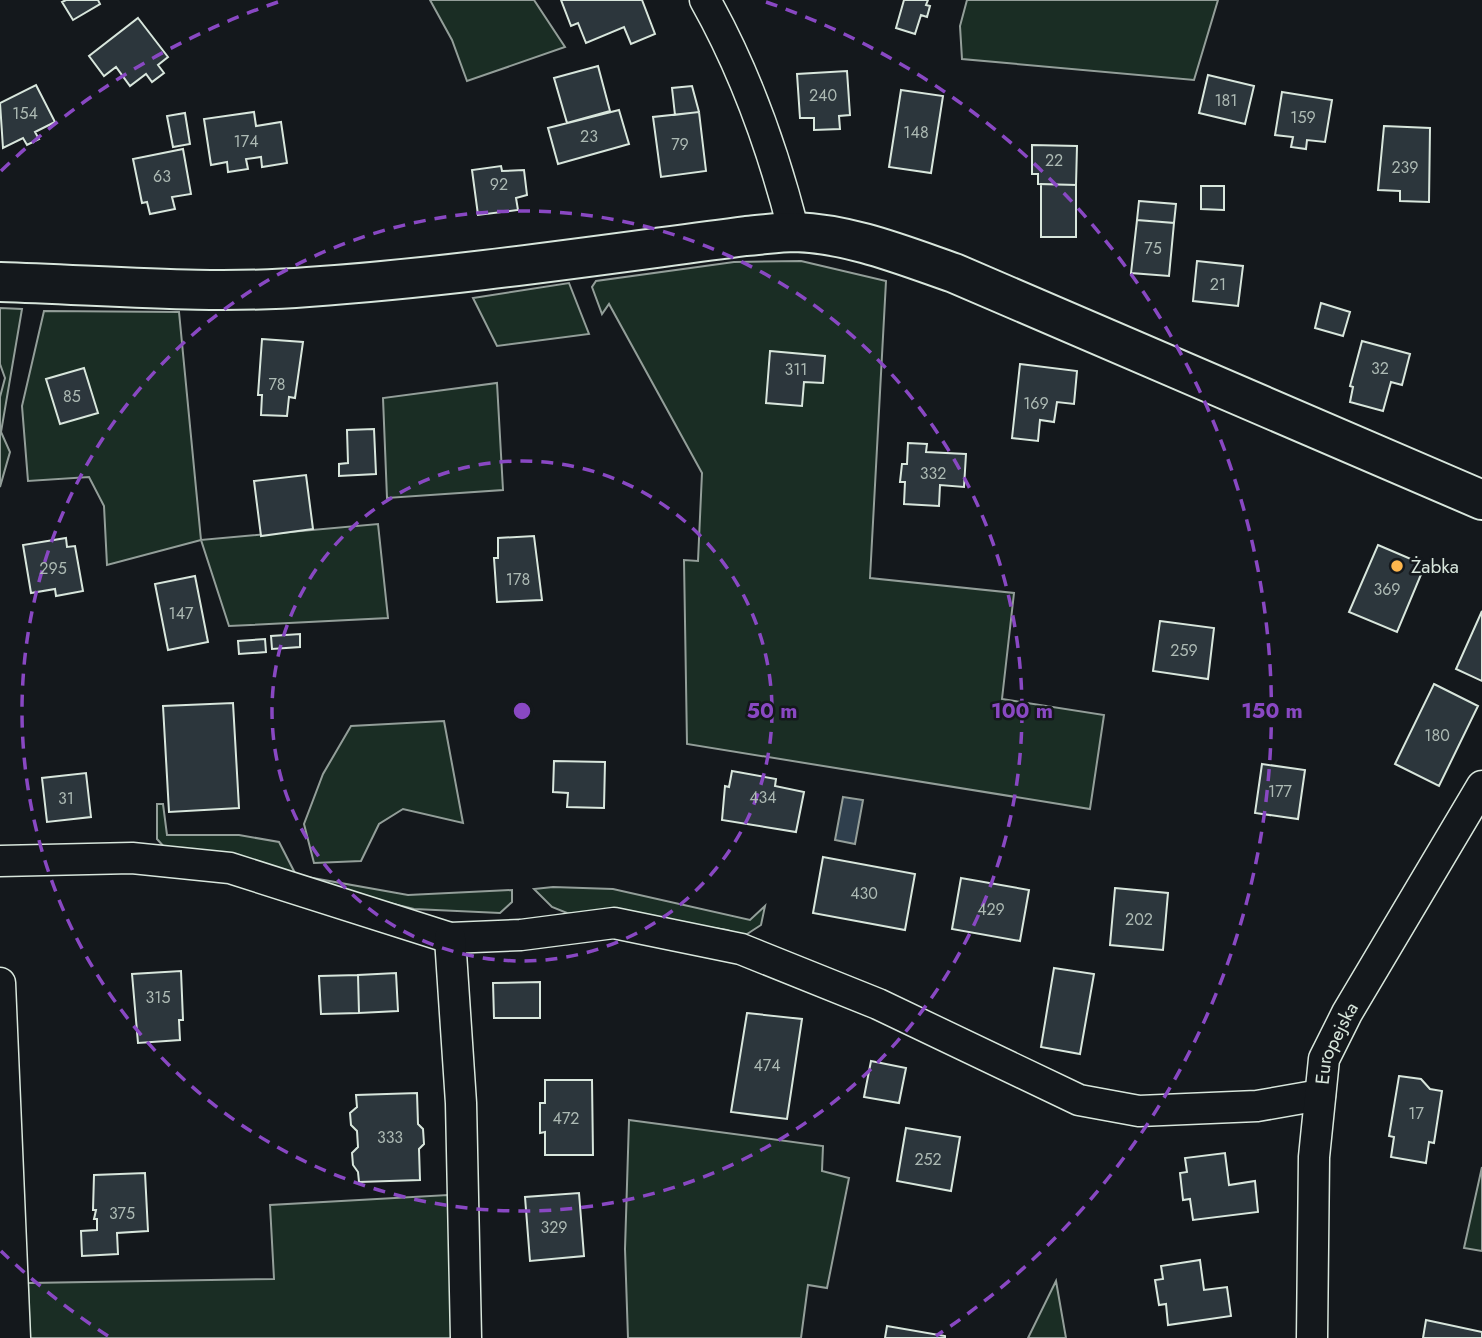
<svg xmlns="http://www.w3.org/2000/svg" width="1482" height="1338" viewBox="0 0 1482 1338" font-family="Jost,sans-serif">
	<style>
		.green { fill: #1a2d24; stroke: #939e99; stroke-width: 2 }
		.water { fill: #2f3f4d; stroke: #939e99; stroke-width: 2 }
		.building { fill: #2c363c; stroke: #d8e6dc; stroke-width: 2 }
		.lines { fill: none; stroke-linecap: round; stroke-linejoin: round }
		.street-casing { stroke: #d8e6dc; stroke-width: 33 }
		.secondary-casing { stroke: #d8e6dc; stroke-width: 42 }
		.street { stroke: #14181c; stroke-width: 30 }
		.secondary { stroke: #14181c; stroke-width: 38 }
		.ring { fill: none; stroke: #8948c3; stroke-width: 3.5; stroke-dasharray: 12 9 }
		.poi-dot { fill: #ffb74d; stroke: #14181c; stroke-width: 2.5 }
		.labels { text-anchor: middle; stroke-width: 5; stroke-linejoin: round; paint-order: stroke }
		.number-label { font-size: 16px; fill: #adbab4 }
		.poi-label { font-size: 19px; fill: #d8e6dc; stroke: #14181c; text-anchor: start }
		.street-label { font-size: 19px; fill: #d8e6dc; stroke: #14181c }
		.centre { fill: #8948c3; stroke: #14181c; stroke-width: 3.5 }
		.ring-label { font-size: 21px; text-anchor: middle; font-weight: bold; fill: #8948c3; stroke: #14181c; stroke-width: 5; stroke-linejoin: round; paint-order: stroke }
	</style>
	<rect width="100%" height="100%" fill="#14181c"/>
	<!-- green -->
	<path class="green" d="M430 0H534L565 47 467 81 452 40Z
		M967 0H1218L1194 80 962 59 960 26Z
		M801 261 886 281 870 578 1014 593 1002 699 1104 715 1090 809 687 744 684 560 698 561 702 473 609 304 602 314 592 287 596 281 734 262Z
		M569 283 589 334 497 346 473 298Z
		M0 308 22 309 1 432 10 452 0 487V397L5 378 0 364Z
		M44 311 179 312 201 540 378 524 388 618 229 626 201 540 107 565 104 506 89 477 28 481 22 406Z
		M497 383 503 490 387 498 383 398Z
		M444 721 463 823 403 809 379 824 361 861 314 863 304 824 323 774 351 726Z
		M157 804H163L167 835H239L279 842 296 875 408 895 512 890V902L500 913 414 909 165 848 157 839Z
		M553 887 613 889 750 920 765 906 761 925 744 936 727 930 634 916 567 913 552 907 534 889Z
		M629 1120 823 1146 822 1171 849 1178 827 1288 808 1285 801 1338H628L625 1249Z
		M1482 1167V1251L1464 1248Z
		M448 1195 454 1338H30L28 1283 274 1279 270 1205Z
		M1056 1281 1066 1338H1028Z"/>
	<!-- water -->
	<path class="water" d="M843 797 863 800 855 844 835 840Z"/>
	<!-- building -->
	<path class="building" d="M66 0H98L100 4 73 20 62 2Z
		M561 0H642L655 34 631 44 624 27 586 43 578 23 571 26Z
		M904 0H928L926 5 930 6 927 17 921 15 915 34 896 28Z
		M138 18 168 57 158 65 164 73 152 82 146 74 130 86 116 67 104 76 89 56Z
		M598 66 610 111 567 123 554 78Z
		M847 71 850 115 839 116 840 129 814 130V118H800L797 74Z
		M1208 75 1254 86 1245 124 1199 113Z
		M36 85 55 122 35 132 39 139 27 145 23 138 3 148 0 103Z
		M692 86 699 112 675 115 672 88Z
		M901 90 943 96 931 173 889 167Z
		M1282 92 1332 100 1325 142 1307 140 1306 149 1291 147 1293 137 1275 135Z
		M619 110 629 144 558 164 548 128Z
		M254 112 256 126 281 122 287 163 262 167 261 157 246 159 248 169 228 172 227 162 211 165 204 119Z
		M699 112 706 171 661 177 653 117Z
		M185 113 190 144 173 147 167 116Z
		M1384 126 1430 128 1429 202 1400 201V191L1378 190Z
		M1032 145 1077 146 1076 185 1038 184V174H1032Z
		M183 149 191 194 172 197 175 209 150 214 147 202 142 203 133 159Z
		M501 166 502 171 524 170 527 195 516 198 518 210 478 215 472 170Z
		M1041 184 1076 185V237H1041Z
		M1201 186H1224V210L1201 209Z
		M1139 201 1176 204 1174 223 1137 220Z
		M1137 220 1174 223 1169 276 1131 273Z
		M1197 261 1243 266 1238 306 1193 301Z
		M1321 303 1350 312 1343 336 1315 328Z
		M262 339 303 342 295 398 289 397 287 416 261 415 262 395H258Z
		M1362 341 1410 354 1402 385 1391 382 1383 411 1350 402 1353 387 1350 386Z
		M770 351 825 356 823 383 804 382 802 406 766 403Z
		M1020 364 1077 371 1074 404 1057 402 1054 422 1040 420 1038 441 1012 438Z
		M84 368 98 413 60 424 46 379Z
		M374 429 376 474 339 476V464L348 463 347 430Z
		M908 443 927 444 926 452 966 454 964 487 940 485 939 506 904 504 905 482H900L902 464H907Z
		M306 475 313 529 261 536 254 481Z
		M534 536 542 600 497 602 494 558H498V538Z
		M66 538 67 547 75 546 83 591 56 596 55 589 31 593 23 545Z
		M1378 545 1425 565 1397 632 1349 612Z
		M195 576 208 642 168 650 155 584Z
		M1482 611V681L1456 669Z
		M1160 621 1214 628 1208 679 1153 671Z
		M300 634V647L272 649 271 636Z
		M265 639 266 652 239 654 238 641Z
		M1434 684 1478 706 1439 786 1395 764Z
		M233 703 239 808 169 812 163 706Z
		M554 761 605 762 604 808 567 807 568 793 553 792Z
		M1262 764 1305 770 1298 819 1255 813Z
		M732 771 776 779 775 786 804 792 796 832 722 820 725 786 729 787Z
		M86 773 91 817 47 822 42 778Z
		M823 857 915 874 905 930 813 913Z
		M961 878 1029 890 1020 941 952 929Z
		M1115 888 1168 893 1163 950 1110 945Z
		M1054 968 1094 974 1080 1054 1041 1047Z
		M181 971 183 1020H179L180 1040 138 1043 132 974Z
		M396 973 398 1011 359 1013 358 975Z
		M358 975 359 1013 321 1014 319 976Z
		M540 982V1018H494L493 983Z
		M747 1013 802 1019 787 1119 731 1112Z
		M871 1061 906 1068 899 1103 864 1097Z
		M1399 1076 1421 1079 1430 1089 1442 1091 1434 1143 1429 1142 1426 1163 1391 1157 1394 1137 1389 1136Z
		M545 1080H592L593 1155H545V1132L540 1133V1103H545Z
		M417 1093 418 1124 423 1129 424 1144 419 1149 420 1180 359 1182 358 1172 353 1165 352 1153 358 1147 357 1131 351 1125 350 1113 357 1107 356 1095Z
		M906 1128 960 1137 951 1191 897 1181Z
		M1225 1153 1229 1185 1255 1181 1258 1212 1193 1220 1190 1199 1183 1200 1180 1173 1187 1172 1185 1158Z
		M145 1173 148 1231 117 1233 118 1254 82 1256 81 1231 97 1230V1219H94L96 1210H93L94 1175Z
		M579 1193 584 1256 530 1261 525 1197Z
		M1200 1260 1204 1290 1227 1287 1231 1316 1168 1325 1166 1304 1159 1305 1155 1280 1163 1279 1161 1266Z
		M1426 1320 1482 1332V1338H1423Z
		M887 1326 945 1336V1338H885Z"/>
	<g class="lines">
		<!-- street casing -->
		<g class="street-casing">
			<g id="street">
				<path d="M705 0C745 71 774 153 794 232"/>
				<path d="M0 861 132 858 230 868 450 938 521 935 614 923 741 949 878 1004 1079 1100 1139 1111 1257 1106 1320 1095"/>
				<path d="M450 938 461 1103 466 1338"/>
				<path d="M0 983 15 1338"/>
				<path id="s1" d="M1312 1338 1314 1157 1324 1059 1347 1013 1482 786"/>
			</g>
		</g>
		<!-- secondary casing -->
		<g class="secondary-casing">
			<path id="secondary" d="M0 282C102 285 206 295 308 287 454 277 600 255 746 236 762 235 779 232 795 232 851 234 902 255 954 273L1482 500"/>
		</g>
		<!-- street -->
		<use href="#street" class="street"/>
		<!-- secondary -->
		<use href="#secondary" class="secondary"/>
	</g>
	<!-- distance rings -->
	<g class="ring">
		<circle cx="522" cy="711" r="250"/>
		<circle cx="522" cy="711" r="500"/>
		<path d="M108 1336A750 750 0 0 1 1 1251M1 171A750 750 0 0 1 278 2M766 2A750 750 0 0 1 936 1336"/>
	</g>
	<!-- markers -->
	<circle class="poi-dot" cx="1397" cy="566" r="7"/>
	<g class="labels">
		<!-- number labels -->
		<g class="number-label">
			<text x="823" y="101">240</text>
			<text x="1226" y="106">181</text>
			<text x="25" y="119">154</text>
			<text x="1303" y="123">159</text>
			<text x="916" y="138">148</text>
			<text x="589" y="142">23</text>
			<text x="246" y="147">174</text>
			<text x="680" y="150">79</text>
			<text x="1054" y="166">22</text>
			<text x="1405" y="173">239</text>
			<text x="162" y="182">63</text>
			<text x="499" y="190">92</text>
			<text x="1153" y="254">75</text>
			<text x="1218" y="290">21</text>
			<text x="1380" y="374">32</text>
			<text x="796" y="375">311</text>
			<text x="277" y="390">78</text>
			<text x="72" y="402">85</text>
			<text x="1036" y="409">169</text>
			<text x="933" y="479">332</text>
			<text x="53" y="574">295</text>
			<text x="518" y="585">178</text>
			<text x="1387" y="595">369</text>
			<text x="181" y="619">147</text>
			<text x="1184" y="656">259</text>
			<text x="1437" y="741">180</text>
			<text x="1280" y="797">177</text>
			<text x="763" y="803">434</text>
			<text x="66" y="804">31</text>
			<text x="864" y="899">430</text>
			<text x="991" y="915">429</text>
			<text x="1139" y="925">202</text>
			<text x="158" y="1003">315</text>
			<text x="767" y="1071">474</text>
			<text x="1416" y="1119">17</text>
			<text x="566" y="1124">472</text>
			<text x="390" y="1143">333</text>
			<text x="928" y="1165">252</text>
			<text x="122" y="1219">375</text>
			<text x="554" y="1233">329</text>
		</g>
		<!-- poi labels -->
		<g class="poi-label">
			<text x="1411" y="573">Żabka</text>
		</g>
		<!-- street labels -->
		<g class="street-label">
			<text dy="7" stroke="none"><textPath href="#s1" startOffset="298">Europejska</textPath></text>
		</g>
	</g>
	<circle cx="522" cy="711" r="10" class="centre"/>
	<g class="ring-label">
		<text x="772" y="718">50 m</text>
		<text x="1022" y="718">100 m</text>
		<text x="1272" y="718">150 m</text>
	</g>
</svg>
